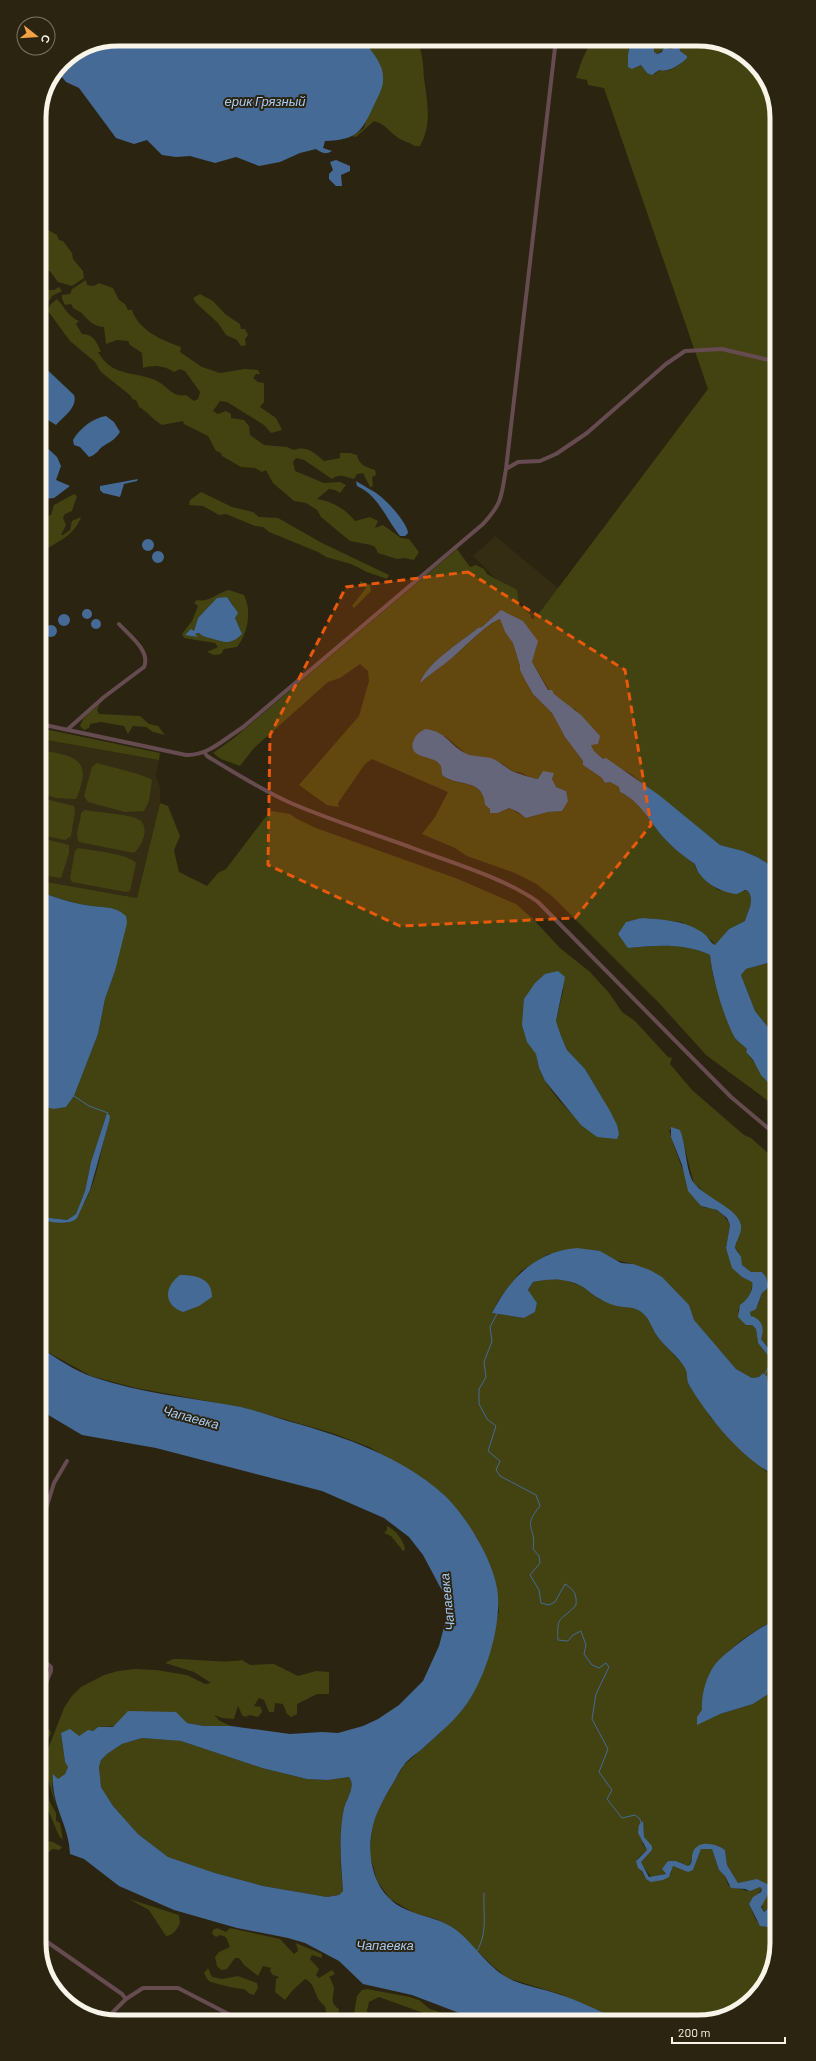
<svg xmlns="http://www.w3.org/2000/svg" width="816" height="2061" viewBox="0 0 816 2061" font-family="Barlow,sans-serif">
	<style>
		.built { fill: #342d13 }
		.green { fill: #424310; fill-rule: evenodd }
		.water { fill: #456a96; fill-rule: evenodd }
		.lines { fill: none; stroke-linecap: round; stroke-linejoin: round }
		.stream { stroke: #456a96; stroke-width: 1 }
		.minor { stroke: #664b50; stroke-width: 4 }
		.marked { fill: #e8590c; fill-opacity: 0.2; stroke: #e8590c; stroke-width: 3; stroke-dasharray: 8 5; stroke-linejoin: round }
		.labels { text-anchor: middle; stroke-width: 4; stroke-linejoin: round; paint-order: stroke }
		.water-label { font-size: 13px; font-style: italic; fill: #a8c9f2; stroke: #2a2411 }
		.rim { fill: none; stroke: #f8f4e8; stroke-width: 5 }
	</style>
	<rect width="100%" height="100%" fill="#2a2411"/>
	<!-- built -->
	<path class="built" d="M495 536 686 693 656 736 473 556Z
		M41 739 159 760 156 777 160 787V803L137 898 41 881Z"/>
	<!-- green -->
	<path class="green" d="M375 39H419C419 46 421 51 422 57 424 67 423 76 425 85 428 107 431 127 420 146H414C410 142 405 142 400 139 390 133 386 124 374 121L356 137 352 136 364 128 381 66 370 49Z
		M592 39H631L632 69 641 65 647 73 655 74 659 70C670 74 681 64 687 56L680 51 679 44 681 40 703 39 746 56 773 93 775 874 767 863 757 857 743 851 720 845 631 774 603 759 594 751 591 745 593 744 575 709 571 708 549 690 532 662C532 656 536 652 536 647 536 629 517 616 501 611L482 627 478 628C462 641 426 663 421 682 431 673 442 666 452 658 467 646 484 626 500 619L505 632 513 643 520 666V670L525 680 533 694 552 713 565 737 583 761V765L602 778 605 783 610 782 619 787 620 792C640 801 650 822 663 837 673 848 683 856 695 864L696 869 718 890 748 891C755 901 748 910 745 921L729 929 715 946 712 941 681 922 644 918 626 922 628 948C656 945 685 943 710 955 711 974 725 1022 736 1038 738 1042 743 1045 747 1049L746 1052 775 1090V1106L706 1055 660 1004 553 897 535 883 515 873 467 856 455 848 422 834 435 817 448 792 372 759 365 764 338 803 339 807 327 805 299 785 359 716 369 681 368 671 360 664 340 678 328 682 254 748 240 766 221 759 213 753 234 738 457 549 470 567 476 565 484 569 487 574C497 580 507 584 517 590L519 605 531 615V618L534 619V615L537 616 708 389 604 88 588 85 587 80 576 78 582 60ZM445 736 466 754 501 763 513 771 522 773 531 778 538 779 554 773 552 779 556 787 566 791 562 811 548 812 527 818 509 808 498 813H490V809L485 805C483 777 458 789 442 775L441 766C439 764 436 761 434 759 423 755 409 755 414 739Z
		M660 39H676V44L671 49 667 48 656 54 654 52V47Z
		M39 223 43 227 57 235 59 240 63 241 72 253 73 259 83 271 84 278 72 286 58 282 50 271H43V267L39 261Z
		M40 280 48 282 46 290H54L59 287 62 291 52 296C50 301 47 303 41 304Z
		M86 280 87 285 94 286 99 283 113 288 119 300 125 304 128 310H132C139 331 162 340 181 347L180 352 202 367 220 373 245 369 258 370 260 374H256L253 378 258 382 264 383V402L260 407 276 418 282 430 271 433 264 425 227 402 220 401 213 411 218 414 226 411 231 414V418L244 420 249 426 250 435 264 445 287 447 294 450C306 445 315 453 324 461L340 458V453H350L357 455C359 465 366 467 375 470L376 475 372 477 373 486 370 487 363 473 357 474 354 479C345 477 340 473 332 479L304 460 296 458 293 462 295 471 324 483 340 482 346 485 340 493 335 490 329 489 317 499C331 501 346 509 355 521L370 517 378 521 375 528 383 525 401 538 409 539 419 552 414 560 404 558 397 559 378 553 375 547 371 545 350 541 321 517 317 510 306 503 294 501 273 483 266 470 262 472 255 468 241 467 222 456 221 453 216 451 208 436 184 424 183 421 162 425C153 420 148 412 139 407L136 400 132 399 131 396 101 372 95 362 70 341 48 311 50 305 57 299C65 307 67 316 79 321L76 324 82 334C93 334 97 342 101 352H98C112 377 133 371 155 380 167 385 172 398 186 395L194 401 198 399 200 392 185 371 180 369 174 372C166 366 153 364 143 368L142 353 130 345 128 341 117 340 106 344 104 327C87 326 87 313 74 309L71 304 65 305 62 299V295L70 294 72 289Z
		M200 294 213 301 225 314 240 324 241 329H245L248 335 245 339 246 345 241 346 237 340 226 335 218 323 196 303 193 298Z
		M201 492 232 507 253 512 259 517 278 518 322 543 389 575 387 579 367 572 351 564 326 557 318 552 269 532 263 527 255 526 226 514 219 515 203 506 189 505 190 500Z
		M74 494 77 496 72 511 65 514 63 518 66 525 61 535H63L70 530 72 521 81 517C75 535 57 542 43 551L40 550V540H46L47 533 40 526V518L51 515 54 505Z
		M360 581 370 585 371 591 354 608 352 606 366 588 360 584Z
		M229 590 244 595C252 611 248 633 237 647L224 649 221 654 214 655 207 652 218 647 215 643 184 638 182 634 192 621 198 606 194 603 197 600C209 603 218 592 229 590ZM227 597 233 605 236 621 242 634C221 654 213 630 194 634L197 637 185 634 194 631 198 618 217 599Z
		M100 703 97 710 99 714 140 716 149 724 158 726 165 735 153 732 146 727 133 726 128 734 124 726 101 722 90 724 89 728 84 730 80 726 83 719Z
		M40 728 155 752 160 753 159 760 41 739Z
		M41 750C74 756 94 758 76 799L56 798 41 793Z
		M97 763C110 767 144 774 152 780L149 801 144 811 125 812 88 802 84 796 92 767Z
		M41 798 74 806 75 811 71 836 65 840 41 835Z
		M160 803 168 806 180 836 174 850 179 872 207 886 218 873 226 869 264 819 271 811 290 814 297 819 316 828 458 879 516 904 534 920 560 948 590 972 610 994 622 1012 635 1021 668 1057 672 1058 670 1064 692 1090 744 1135 751 1138 775 1159 776 1392 768 1383 767 1376 763 1373 759 1377 752 1378 736 1369 693 1320 689 1305 633 1264 615 1260 548 1254 521 1271 498 1301 492 1313 524 1318 535 1312 537 1303 528 1291 533 1282 549 1279 566 1280 583 1287 599 1299 617 1306H631L641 1311 649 1318 656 1335 686 1368 688 1384 706 1408 710 1417 766 1471 776 1476V1620C763 1625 739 1641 729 1651 720 1662 701 1697 702 1710L720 1714 753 1704 776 1689 777 1905 763 1911 762 1904 769 1893 761 1881 738 1883 727 1865 725 1850 704 1844 694 1851 690 1865 688 1866 676 1861 663 1871 666 1874 651 1877 640 1862 652 1850 641 1842 647 1850 637 1859 640 1869 646 1879 671 1874 672 1866 693 1870 701 1849H712L719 1870 725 1876 728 1885 747 1891 760 1887 762 1889 749 1904C755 1915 754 1925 768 1927L773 1923 774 1915H777V1943L761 1991 723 2018 617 2019 560 1994 507 1978 493 1966 454 1928 436 1919 414 1913 390 1899 377 1881 370 1855 372 1829 377 1811 404 1765 439 1734 464 1708 480 1679 488 1657 494 1633 499 1611 491 1567 477 1538 443 1494 413 1473 369 1447 332 1433 245 1408 136 1388 91 1376 42 1349V1220L67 1223C97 1200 98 1155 109 1122L106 1116 91 1162 85 1191 76 1214 67 1220 42 1217 41 1104C48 1111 57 1107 66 1107L74 1096 98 1034 105 999 115 971 102 907C81 906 61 899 41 892V881L137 898ZM564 987 556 1021 561 1036 567 1050 585 1069 604 1101 597 1137C578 1120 536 1084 537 1055 537 1046 559 999 564 987ZM669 1130H680L694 1184 700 1188 706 1195 717 1201 741 1224 735 1248 738 1251 742 1265 751 1272H762L766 1277 769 1287 762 1293 758 1305 750 1312 761 1339 772 1351 771 1359 758 1343 756 1329 752 1325H746L738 1311C740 1304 746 1303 749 1298 750 1295 753 1285 752 1281L742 1277 731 1262 726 1248 730 1225C726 1217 720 1210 710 1208 707 1208 704 1208 701 1206 692 1198 673 1144 669 1130Z
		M85 810C98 813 130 813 141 821 145 825 145 831 144 836 142 843 139 848 134 853L79 842C74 833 81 822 81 813Z
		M41 838 69 845V853L61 878 41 875Z
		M78 848C94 851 126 853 136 863L130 891 126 892 72 882 70 878 75 851Z
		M775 961V1036L755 1011 741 975 746 969Z
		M387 1526C395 1529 405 1542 405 1550L403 1551 391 1536 384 1533 387 1530Z
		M173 1659C196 1658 219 1664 242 1660L250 1665 274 1664 298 1676 316 1671 329 1672V1694H317L297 1704V1714L291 1717 287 1714 283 1704 275 1703 274 1712H269L264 1700 259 1698 254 1706 261 1707 262 1712 258 1717 250 1715 245 1717 242 1715 238 1706 234 1719 222 1718 214 1715 220 1721 231 1726H204L187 1723 98 1727 93 1731H88L79 1736 61 1733 65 1762 68 1767 65 1774 58 1780 54 1775 52 1787 56 1807 43 1762 64 1708 71 1697 81 1687 104 1675 118 1671 135 1669 156 1670 187 1675 205 1684 211 1683 194 1672 165 1663Z
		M43 1729H49L51 1733 43 1750Z
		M142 1738 181 1741 262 1768 307 1779 328 1780 349 1777C356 1786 347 1797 344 1808 338 1836 340 1863 343 1891L339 1895 327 1897 263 1886 215 1873 168 1857 138 1834 113 1806 101 1787 99 1767 101 1760 107 1754 122 1744Z
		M43 1771 46 1777 49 1800 56 1813V1821L60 1823 63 1840 59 1836 43 1798Z
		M51 1841 62 1847 60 1850 52 1849 49 1852 43 1850V1843Z
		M129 1899 179 1915 180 1923C177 1929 174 1935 166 1936L149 1910Z
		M217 1928 226 1932 230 1928 280 1939 294 1954 298 1951 296 1943 322 1954V1958L312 1955 310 1959 319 1969 316 1975 319 1978 332 1970 335 1974 329 1977C331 1979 334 1986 334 1989 333 1997 330 2004 339 2009L338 2018 341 2020H330L327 2018 325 2006C313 1998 317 1984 305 1979L292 1991 285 2000 275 1992 276 1979 279 1977 273 1975 270 1971 271 1968 263 1966 258 1976 244 1965 239 1958H235L227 1969 221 1970 217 1966 215 1957 219 1952 230 1947 226 1937 220 1935 216 1937 212 1934 213 1930Z
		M208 1968 212 1977 222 1979 238 1976 257 1983 258 1988 254 1995 250 1994 244 1989C240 1990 213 1983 209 1981 207 1979 205 1975 204 1973Z
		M367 1989 410 1997 419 2000 430 2009 463 2020H443L379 1997 369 2002 367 2011 371 2020H353L357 1996 362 1990Z"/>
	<!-- water -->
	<path class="water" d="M118 39H375L370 49C376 57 383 66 383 77 384 86 379 95 375 103 362 131 358 140 325 141L323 148 332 151C325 155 322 153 316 149L300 153 280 162 259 166 236 157 215 163 190 156 176 157 162 155 147 140 134 144 116 138 79 88 66 82 57 71C72 49 94 44 118 39Z
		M631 39H660L654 47V52L657 54 662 52 664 47 671 49 675 47 676 39H684L679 44 680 51 687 56V58C680 65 668 73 659 70L652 75 647 73 641 65 632 69 628 67V55Z
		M336 160 350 166V171L341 175 342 186H336L329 179V174L333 170 330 162Z
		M40 363 74 395C78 407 64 416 56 425L40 415Z
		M106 416 114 422 120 432C115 439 112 441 105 445 99 448 97 455 89 457L80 447 74 445 73 440C80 428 93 418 106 416Z
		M40 441 57 457 61 466 56 480 70 486 54 498 44 499 40 508Z
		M138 479 137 481 124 484 120 497 103 493 100 490V486Z
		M356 481C363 486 373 490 380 496 388 502 408 524 408 533L405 536H400C386 519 379 496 357 486Z
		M142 545a6 6 0 1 1 12 0a6 6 0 1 1-12 0Z
		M152 557a6 6 0 1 1 12 0a6 6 0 1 1-12 0Z
		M227 597 238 613 235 618 242 634C230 646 224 642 210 638 205 637 202 636 199 633L195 634 198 637 185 635 191 629 194 631 198 618 217 598Z
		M82 614a5 5 0 1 1 10 0a5 5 0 1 1-10 0Z
		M501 610 523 621 538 641 532 662 548 690H552L554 694 581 715 600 736 598 744 591 745 594 751 603 759 606 758 659 795 720 845 743 851 757 857 767 863 775 874V961L746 969 741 975 755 1011 775 1036V1090L761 1075 753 1060 746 1052 747 1049C743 1045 738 1042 735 1038 724 1019 712 977 710 955 685 943 656 945 628 948L618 934 626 922C631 921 639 918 644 918 664 920 682 920 700 931 707 934 710 943 715 945L729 929 745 921C748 910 755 901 748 891L745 890 737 894C721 893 699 881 695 864 683 856 673 848 663 837 650 822 640 801 620 792L619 787 610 782 605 783 602 778 583 765V761L565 737 552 713 533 694 525 680 520 670V666L513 643 505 632 500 619C486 624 465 647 452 658 441 667 430 674 420 683 427 662 461 642 478 628L482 627Z
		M58 620a6 6 0 1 1 12 0a6 6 0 1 1-12 0Z
		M91 624a5 5 0 1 1 10 0a5 5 0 1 1-10 0Z
		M45 631a6 6 0 1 1 12 0a6 6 0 1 1-12 0Z
		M426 729C448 732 450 747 467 754 475 757 483 756 491 758 499 761 505 767 512 771 520 774 530 778 538 779L543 771 554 773 552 779 556 787 566 791 568 801 562 811 548 812 526 818 518 812 509 808 498 813H490V809L485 805C483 777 458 788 442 775L441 766C439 764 437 761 434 760 426 756 409 756 413 742 416 734 419 732 426 729Z
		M41 892C57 898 74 904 92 906 106 908 115 906 126 916L127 923 115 971 105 999 98 1034 74 1096 66 1107 53 1109 43 1106 41 1104Z
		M558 971 565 977 556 1021 561 1036 567 1050 585 1069 610 1111 617 1125 619 1134 617 1139 597 1137 581 1125 545 1081 539 1068 536 1054 527 1042 522 1025 524 999 535 983 545 974Z
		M107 1113 110 1116 109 1122 90 1190 77 1218C70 1226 51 1222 42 1220V1217L67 1220 76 1214 85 1191 91 1162Z
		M671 1127 680 1130C686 1144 686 1173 694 1183 704 1197 738 1208 741 1225 742 1234 736 1240 735 1248L741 1257 742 1265 751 1272H762L766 1277 769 1287 762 1293 756 1309 750 1312 751 1316C762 1319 765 1328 761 1339L776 1357 773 1359H771L758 1343 756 1329 752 1325H746L738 1317 740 1305C747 1300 754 1291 752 1282L742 1277 732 1268 726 1248 730 1225 727 1218 717 1210 701 1206 688 1191 682 1165 671 1137Z
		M577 1248 600 1251 621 1263 633 1264 650 1270 662 1277 689 1305 694 1320 736 1369 752 1378 759 1377 763 1373 767 1376 768 1383 776 1392V1476C741 1458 709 1418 689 1385 686 1380 688 1373 685 1368 678 1356 665 1347 657 1336 651 1327 650 1318 640 1311 632 1306 626 1308 617 1306 612 1305 605 1302 600 1299 594 1296 589 1291 583 1287 567 1278 551 1278 533 1282L528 1290 537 1303 535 1312 524 1318 492 1313C511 1277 535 1252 577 1248Z
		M180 1275C196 1275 212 1278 212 1297L199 1306 183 1312C163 1305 164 1287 180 1275Z
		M42 1349C58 1359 75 1371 93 1377 140 1393 192 1398 241 1407 258 1411 275 1417 291 1422 345 1437 400 1456 443 1494 465 1514 492 1558 497 1588 503 1624 485 1681 463 1709 451 1724 435 1737 421 1750 416 1754 408 1759 404 1765 399 1771 396 1779 392 1785 387 1793 382 1802 378 1811 366 1838 367 1876 389 1898 405 1915 433 1915 452 1927 472 1940 486 1966 508 1978 523 1986 541 1988 558 1994 578 2000 597 2010 617 2019H475L412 1995 363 1984 339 1961 305 1943 288 1938 237 1928 174 1910 119 1886 84 1859 70 1854C69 1824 51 1807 53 1774L58 1779 65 1774 68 1767 65 1762 61 1733 70 1729 79 1736 88 1730 93 1731 98 1727H113L128 1711 176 1712 187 1723 204 1726H231L290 1734 322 1732 338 1733 363 1726 378 1719 399 1705 423 1681 439 1646 448 1612 447 1600 423 1555 409 1537 384 1518 322 1491 156 1448 82 1435 45 1413 42 1411ZM142 1738 181 1741 262 1768 307 1779 328 1780 349 1777C356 1786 347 1798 344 1808 338 1837 341 1863 343 1891L339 1895 327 1897 263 1886 215 1873 168 1857 138 1834 113 1806 101 1787 99 1767 101 1760 107 1754 122 1744Z
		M776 1620V1689L753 1704 720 1714 697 1725V1717L702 1710C701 1696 706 1677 714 1666 722 1654 762 1625 776 1620Z
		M643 1821 644 1837 652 1846V1850L641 1862 649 1877 666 1874 662 1869 668 1861H676L688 1866 690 1865C693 1861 691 1857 693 1852 699 1839 716 1844 725 1850L727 1865 738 1883 757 1879 769 1885V1893L761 1907 764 1912 773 1904 777 1905V1915H774L771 1926 768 1927 760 1926 749 1904 753 1897 761 1892 762 1889 760 1887 750 1891 745 1889 731 1888 725 1876 719 1870 712 1849H701L693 1870 688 1872 673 1866 669 1877 663 1880 651 1882 646 1879 642 1871 638 1868 636 1861 647 1850 638 1833 639 1825Z"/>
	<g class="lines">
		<!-- stream -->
		<path class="stream" d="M74 1096 89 1106 108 1113
			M497 1314 490 1327 492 1341 484 1362 486 1377 479 1389V1404L487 1419 496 1426 488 1451 500 1461 496 1470 500 1476 536 1495 540 1506C521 1529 537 1526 533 1549L539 1556 540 1563 530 1575 539 1590 541 1603 549 1605 555 1602 565 1584C574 1590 577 1594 576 1605 563 1621 556 1613 558 1640L568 1641 573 1635 581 1631 586 1645 584 1654 592 1665 599 1668 606 1663 609 1667 596 1694 592 1719 608 1749 599 1772 612 1790 607 1799 622 1818 635 1815 640 1819 641 1824
			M765 1374 772 1359
			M477 1951C488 1932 483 1914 484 1893"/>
		<!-- minor -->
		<path class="minor" d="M506 469 518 462 540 461 556 454 587 433 666 364 685 351 722 349 773 361
			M40 724 186 755C208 756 224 739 242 728L483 524C503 502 501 497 506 469L556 39
			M68 729 104 697 144 667C151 651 129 635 119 624
			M205 753 207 756C235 773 263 791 293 804 331 820 371 833 410 847 449 862 505 878 538 902L731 1097 775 1134
			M42 1522 54 1483 67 1461
			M42 1659 51 1667V1671L43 1690
			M43 1939 122 1994 126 1999 106 2019
			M126 1999 143 1988H178L242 2021"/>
	</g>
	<!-- marked area -->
	<path class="marked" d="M468 572 625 670 651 825 575 918 400 926 268 865 270 735 346 587Z"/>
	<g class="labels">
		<!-- water labels -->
		<g class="water-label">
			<text x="265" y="106">ерик Грязный</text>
			<text transform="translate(191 1417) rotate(15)" y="5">Чапаевка</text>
			<text transform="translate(447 1602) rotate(-96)" y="5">Чапаевка</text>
			<text x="385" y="1950">Чапаевка</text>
		</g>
	</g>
	<!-- crop -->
	<path d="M0 0H816V2061H0ZM118 46H698A72 72 0 0 1 770 118V1943A72 72 0 0 1 698 2015H118A72 72 0 0 1 46 1943V118A72 72 0 0 1 118 46Z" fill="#2a2411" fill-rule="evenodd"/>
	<path class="rim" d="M118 46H698A72 72 0 0 1 770 118V1943A72 72 0 0 1 698 2015H118A72 72 0 0 1 46 1943V118A72 72 0 0 1 118 46Z"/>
	<!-- north arrow -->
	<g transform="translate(36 36) rotate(107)"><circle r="19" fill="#2a2411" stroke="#7c7767"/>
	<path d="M0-3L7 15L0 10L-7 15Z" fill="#f4a344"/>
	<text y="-6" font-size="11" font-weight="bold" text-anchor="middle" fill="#f8f4e8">С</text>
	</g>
	<!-- scale -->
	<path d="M672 2037v6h113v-6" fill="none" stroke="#f8f4e8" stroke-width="2"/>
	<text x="678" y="2037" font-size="12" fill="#f8f4e8" stroke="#2a2411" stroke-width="3" paint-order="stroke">200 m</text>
</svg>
